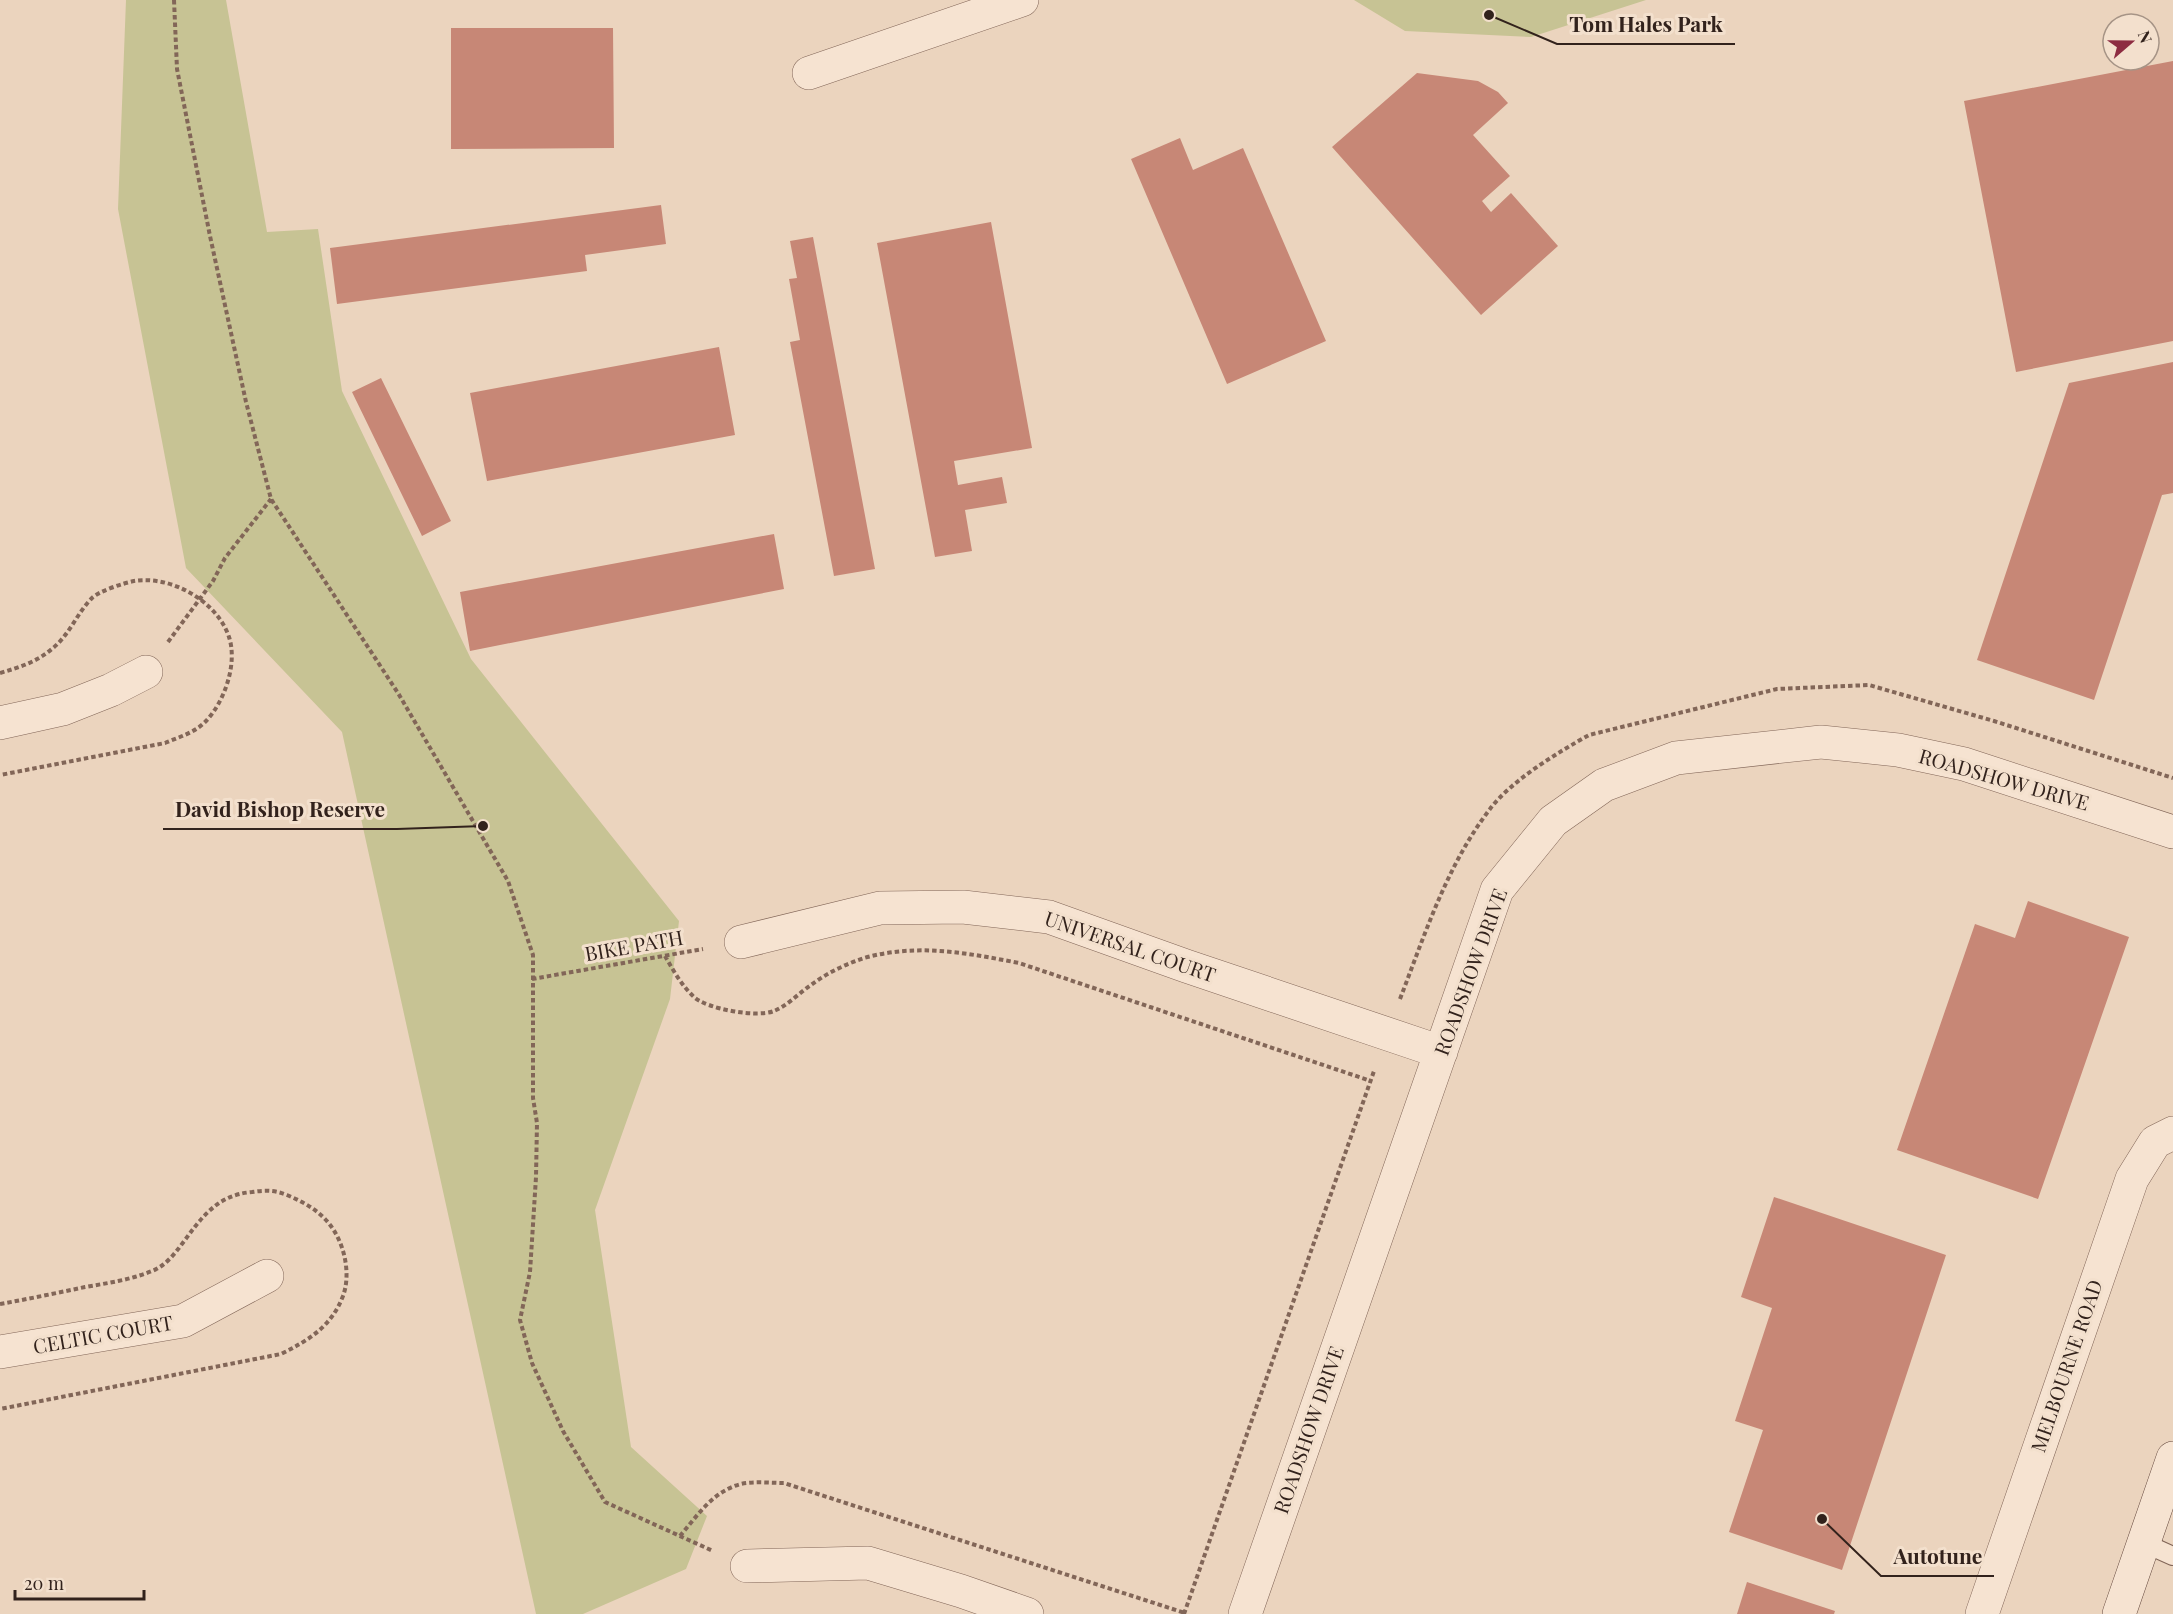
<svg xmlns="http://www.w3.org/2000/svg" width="2173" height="1614" viewBox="0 0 2173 1614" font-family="'Playfair Display',serif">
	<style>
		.green { fill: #c7c394 }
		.building { fill: #c78776 }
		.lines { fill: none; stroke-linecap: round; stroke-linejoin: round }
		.lane-casing { stroke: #826658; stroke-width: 20 }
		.street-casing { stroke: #826658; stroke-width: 34 }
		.secondary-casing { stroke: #63473c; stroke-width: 34 }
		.path { stroke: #826658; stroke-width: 4; stroke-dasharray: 4.5 3; stroke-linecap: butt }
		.lane { stroke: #f6e3d1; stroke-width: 18 }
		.street { stroke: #f6e3d1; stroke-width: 33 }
		.secondary { stroke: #f6e3d1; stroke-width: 33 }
		.labels { text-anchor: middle; stroke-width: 6; stroke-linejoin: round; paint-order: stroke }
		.street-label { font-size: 20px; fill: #32221c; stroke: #f3e0cd }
		.leader { fill: none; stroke: #32221c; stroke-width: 2 }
		.callout-dot { fill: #32221c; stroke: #f3e0cd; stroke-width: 2 }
		.callout-label { font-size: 21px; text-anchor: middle; font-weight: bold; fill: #32221c; stroke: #f3e0cd; stroke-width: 6; stroke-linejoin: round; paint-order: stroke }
	</style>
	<rect width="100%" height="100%" fill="#ebd4be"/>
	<!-- green -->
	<path class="green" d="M126 0H226L267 232 318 229 342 391 471 659 679 921 670 999 595 1210 631 1447 707 1516 686 1569 583 1614H536L342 732 186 568 118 209Z
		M1354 0H1646L1531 37 1405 31Z"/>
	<!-- building -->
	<path class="building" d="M451 28H613L614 148 451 149Z
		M2173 61V341L2016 372 1964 101Z
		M1417 73 1478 81 1498 92 1508 103 1473 135 1510 176 1482 201 1491 212 1511 193 1558 246 1481 315 1332 147Z
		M1180 138 1193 170 1243 148 1326 341 1227 384 1131 159Z
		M661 205 666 244 585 255 587 271 337 304 330 248Z
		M991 222 1032 448 954 461 958 485 1002 477 1007 503 965 510 972 551 935 557 877 243Z
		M813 237 875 569 834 576 790 342 800 340 789 279 797 278 790 241Z
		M719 347 735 435 487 481 470 393Z
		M2173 362V493L2162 495 2094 700 1977 660 2069 383Z
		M381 378 451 521 422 536 352 392Z
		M774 534 784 589 470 651 460 592Z
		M2028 901 2129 937 2038 1199 1897 1150 1975 924 2015 938Z
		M1774 1197 1946 1255 1842 1570 1729 1532 1763 1430 1735 1421 1772 1308 1741 1297Z
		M1747 1582 1835 1611 1834 1614H1737Z"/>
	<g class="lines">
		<!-- lane casing -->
		<g class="lane-casing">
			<path id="lane" d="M2144 1543 2173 1556"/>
		</g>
		<!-- street casing -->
		<g class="street-casing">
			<path id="street" d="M809 73 1022 0
				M0 723 63 709 111 690 146 672
				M741 942 880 908 963 907 1049 917 1186 966 1441 1052
				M0 1352 183 1321 267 1276
				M747 1566 868 1563 961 1591 1027 1614
				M1245 1614 1497 890 1553 821 1604 785 1676 758 1821 742 1898 750 1964 764 2173 832
				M1982 1614 2132 1179 2155 1142 2173 1133"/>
		</g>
		<!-- secondary casing -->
		<g class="secondary-casing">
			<path id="secondary" d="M2119 1614 2173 1458"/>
		</g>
		<!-- path -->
		<path class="path" d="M174 0 177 69 210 236 246 402 271 499 398 693 508 881 533 955V1098L537 1123 536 1177 530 1272 520 1320 532 1363 563 1431 605 1502 713 1551
			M168 642 213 581 225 558 271 499
			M0 673C20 667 37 662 53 648 70 634 77 613 92 598 99 591 124 583 134 581 171 575 217 601 229 637 238 664 224 703 205 722 194 733 179 737 165 743L0 775
			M665 956C673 970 682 986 694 997 707 1009 757 1018 774 1011 787 1006 799 993 811 985 827 973 846 964 864 958 917 943 967 953 1019 963L1371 1081
			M532 979 703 949
			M1400 999C1425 934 1447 865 1490 809 1512 780 1557 753 1589 735L1777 689 1869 685 1994 721 2173 778
			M0 1304C28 1299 57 1293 85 1287 108 1283 130 1280 152 1271 163 1267 172 1257 179 1248 200 1220 215 1195 252 1192 265 1190 275 1190 287 1195 308 1204 325 1214 336 1234 346 1252 350 1277 343 1296 331 1327 309 1340 281 1354L0 1409
			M680 1536C697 1516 713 1491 741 1484 754 1481 770 1483 784 1483L1185 1613
			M1184 1614 1374 1071"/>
		<!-- lane -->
		<use href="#lane" class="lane"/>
		<!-- street -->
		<use href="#street" class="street"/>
		<!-- secondary -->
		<use href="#secondary" class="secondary"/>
	</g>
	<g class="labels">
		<!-- street labels -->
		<g class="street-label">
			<text transform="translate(2004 780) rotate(16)" y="7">ROADSHOW DRIVE</text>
			<text transform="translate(634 946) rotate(-10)" y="7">BIKE PATH</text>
			<text transform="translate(1130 947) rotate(19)" y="7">UNIVERSAL COURT</text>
			<text transform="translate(1471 972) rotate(-70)" y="7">ROADSHOW DRIVE</text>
			<text transform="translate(103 1335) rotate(-10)" y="7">CELTIC COURT</text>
			<text transform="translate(2067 1366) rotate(-71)" y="7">MELBOURNE ROAD</text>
			<text transform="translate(1309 1430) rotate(-71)" y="7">ROADSHOW DRIVE</text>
		</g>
	</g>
	<!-- callouts -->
	<path class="leader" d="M1489 15L1557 44H1735M483 826L397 829H163M1822 1519L1881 1576H1994"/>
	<g class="callout-dot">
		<circle cx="1489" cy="15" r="6"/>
		<circle cx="483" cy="826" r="6"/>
		<circle cx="1822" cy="1519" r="6"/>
	</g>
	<g class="callout-label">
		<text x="1646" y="32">Tom Hales Park</text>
		<text x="280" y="817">David Bishop Reserve</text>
		<text x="1938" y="1564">Autotune</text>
	</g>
	<!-- north arrow -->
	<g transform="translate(2131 42) rotate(70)"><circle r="28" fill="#f3e0cd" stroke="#a69486" stroke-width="1.5"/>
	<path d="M0-4.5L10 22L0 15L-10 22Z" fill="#8d2c41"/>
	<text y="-9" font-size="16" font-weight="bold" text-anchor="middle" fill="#32221c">N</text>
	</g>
	<!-- scale -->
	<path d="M15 1590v9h129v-9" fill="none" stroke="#32221c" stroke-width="3"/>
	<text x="24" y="1590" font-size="18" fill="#32221c" stroke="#f3e0cd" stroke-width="4.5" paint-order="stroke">20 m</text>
</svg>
